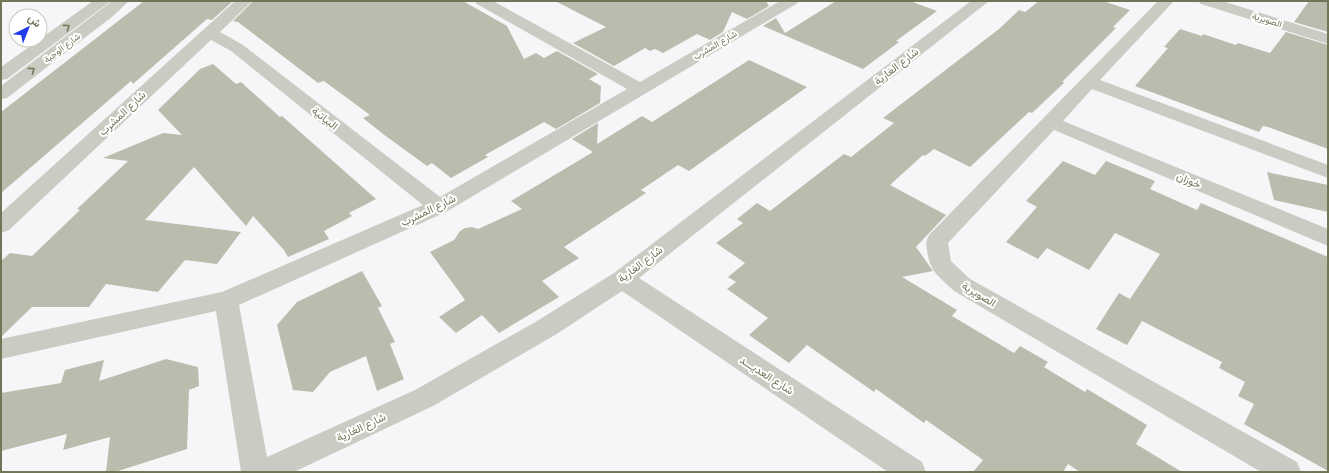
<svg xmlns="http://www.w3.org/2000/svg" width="1329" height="473" viewBox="0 0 1329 473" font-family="'PT Sans',Vazirmatn,sans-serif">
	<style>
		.building { fill: #bcbcae }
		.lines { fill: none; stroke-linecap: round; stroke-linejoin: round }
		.minor { fill: #cacbc2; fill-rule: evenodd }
		.tertiary { fill: #cacbc2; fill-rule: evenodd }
		.oneway { stroke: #77795d }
		.labels { text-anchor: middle; stroke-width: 4; stroke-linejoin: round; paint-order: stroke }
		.far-street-label { font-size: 9px; fill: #737558; stroke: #fff }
		.street-label { font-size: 11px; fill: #737558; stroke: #fff }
	</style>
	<rect width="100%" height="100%" fill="#f7f5f8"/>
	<!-- building -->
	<path class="building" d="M144 1H233L212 20 207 19 133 84 131 81 1 193V112Z
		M253 1H463L507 26 524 59 536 53 544 58 557 51 598 74 589 79 601 86 600 103 556 129 544 122 485 155 488 157 451 178 432 163 427 166 383 134 363 118 370 115 324 81 318 83 238 22 233 21Z
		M555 1H766L769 6 747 19 732 12 723 32 710 40 697 34 663 53 655 49 650 51 645 48 614 66 573 43 606 27Z
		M836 1H910L937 11 896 41 899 42 863 69 763 26 776 18 785 33Z
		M1039 1H1103L1130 10 1113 27 1116 28 1062 82H1065L1032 113 1029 112 970 167 934 149 925 156 923 155 890 185 946 215 916 247 933 271 902 277 957 310 952 316 1014 353 1020 346 1048 362 1044 367 1085 392 1087 389 1147 425 1136 444 1182 472H1080L1068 464 1063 472H973L983 460 926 420 924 423 876 389 874 392 807 345 789 363 749 335 768 318 727 289 736 282 728 277 745 263 716 243 743 223 737 219 757 203 770 211 844 154 851 157 894 123 883 118 999 29 1019 10 1025 12Z
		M1309 1H1328V32L1294 22Z
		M1180 29 1202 36 1203 34 1236 45 1238 43 1270 53 1286 32 1328 45V149L1268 127 1263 126 1259 132 1135 86 1168 48 1164 47Z
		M749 60 807 87 689 171 678 165 641 190 646 193 564 247 579 258 542 281 559 297 499 333 482 315 456 333 439 317 465 300 430 252 454 240 460 231 465 228 472 227 478 229 522 209 511 201 593 152 572 139 598 123 597 144 642 116 652 122Z
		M213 64 236 84 241 82 280 117 282 116 376 199 349 213 352 216 324 231 329 239 288 257 284 250 253 216 246 226 194 167 145 220 241 232 217 264 185 260 158 292 106 284 89 307H32L1 337V261L10 253 32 256 80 210 77 209 128 161 103 158 163 133 182 135 158 110 200 69Z
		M1063 161 1095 175 1106 161 1155 181 1150 189 1197 210 1201 203 1328 257V471L1244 424 1254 404 1238 396 1245 382 1219 368 1222 362 1142 321 1127 345 1096 329 1119 293 1130 299 1160 254 1115 233 1089 270 1047 248 1038 259 1006 242 1037 207 1026 201Z
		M1267 172 1328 185V212L1274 200Z
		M362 271 382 306 378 308 395 342 390 344 404 379 377 391 366 356 330 372 313 392 293 390 277 325 297 302Z
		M166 359 198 367 199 386 189 390 187 449 115 472H106L110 437 63 450 67 434 1 451V393L61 383 65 370 104 360 99 381Z"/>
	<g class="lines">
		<!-- minor -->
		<path class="minor" d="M112 1H129L113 16 7 98 1 99V86Z
			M235 1H252L220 32 243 45 440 197 627 89 477 4 474 1H493L640 82 780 1H799L796 4 446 212 239 305 267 457 415 390 537 321 614 273 971 1H989L639 278 922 462 926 472H888L622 291 555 335 433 406 294 472H241L216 311 1 359V339L222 292 423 205 231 51 211 40 9 230 1 233V213Z
			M1158 1H1174L1100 80 1328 165V178L1092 89 1063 121 1328 229V246L1054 130 948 243 951 261 970 279 1297 462 1301 472H1261L954 291C939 276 930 273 927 250 926 244 926 241 929 235Z
			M1198 1H1222L1328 34V44L1201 4Z"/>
		<!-- tertiary -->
		<path class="tertiary" d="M93 1H111L7 79 1 80V67Z"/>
	</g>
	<!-- one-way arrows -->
	<defs><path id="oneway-chevron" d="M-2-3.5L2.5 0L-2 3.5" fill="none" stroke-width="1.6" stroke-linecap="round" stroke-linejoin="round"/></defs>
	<g class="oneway">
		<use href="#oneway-chevron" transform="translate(67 27) rotate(-36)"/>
		<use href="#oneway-chevron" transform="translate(32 70) rotate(-37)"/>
	</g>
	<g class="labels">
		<!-- far-street labels -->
		<g class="far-street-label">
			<text transform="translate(1267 20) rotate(17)" y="3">الصويرية</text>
			<text transform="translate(715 45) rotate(-30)" y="3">شارع المشرب</text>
			<text transform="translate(62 48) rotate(-37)" y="3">شارع الوجبة</text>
		</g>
		<!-- street labels -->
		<g class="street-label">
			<text transform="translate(896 66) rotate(-38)" y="4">شارع الغارية</text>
			<text transform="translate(122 113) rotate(-43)" y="4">شارع المشرب</text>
			<text transform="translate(325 118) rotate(38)" y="4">البياتية</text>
			<text transform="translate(1189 180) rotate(23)" y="4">خوزان</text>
			<text transform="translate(428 210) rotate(-26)" y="4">شارع المشرب</text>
			<text transform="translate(640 264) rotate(-37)" y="4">شارع الغارية</text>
			<text transform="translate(979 294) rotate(31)" y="4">الصويرية</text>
			<text transform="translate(767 375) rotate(33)" y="4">شارع العديـــد</text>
			<text transform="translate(361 427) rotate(-25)" y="4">شارع الغارية</text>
		</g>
	</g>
	<!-- border -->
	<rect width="1329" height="473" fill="none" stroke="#737558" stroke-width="4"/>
	<!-- north arrow -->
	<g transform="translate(28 28) rotate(43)"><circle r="19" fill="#ffffff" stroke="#c7c8bc"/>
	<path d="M0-3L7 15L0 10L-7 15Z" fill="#213beb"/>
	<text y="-6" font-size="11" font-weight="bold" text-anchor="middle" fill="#737558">ش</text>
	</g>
</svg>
